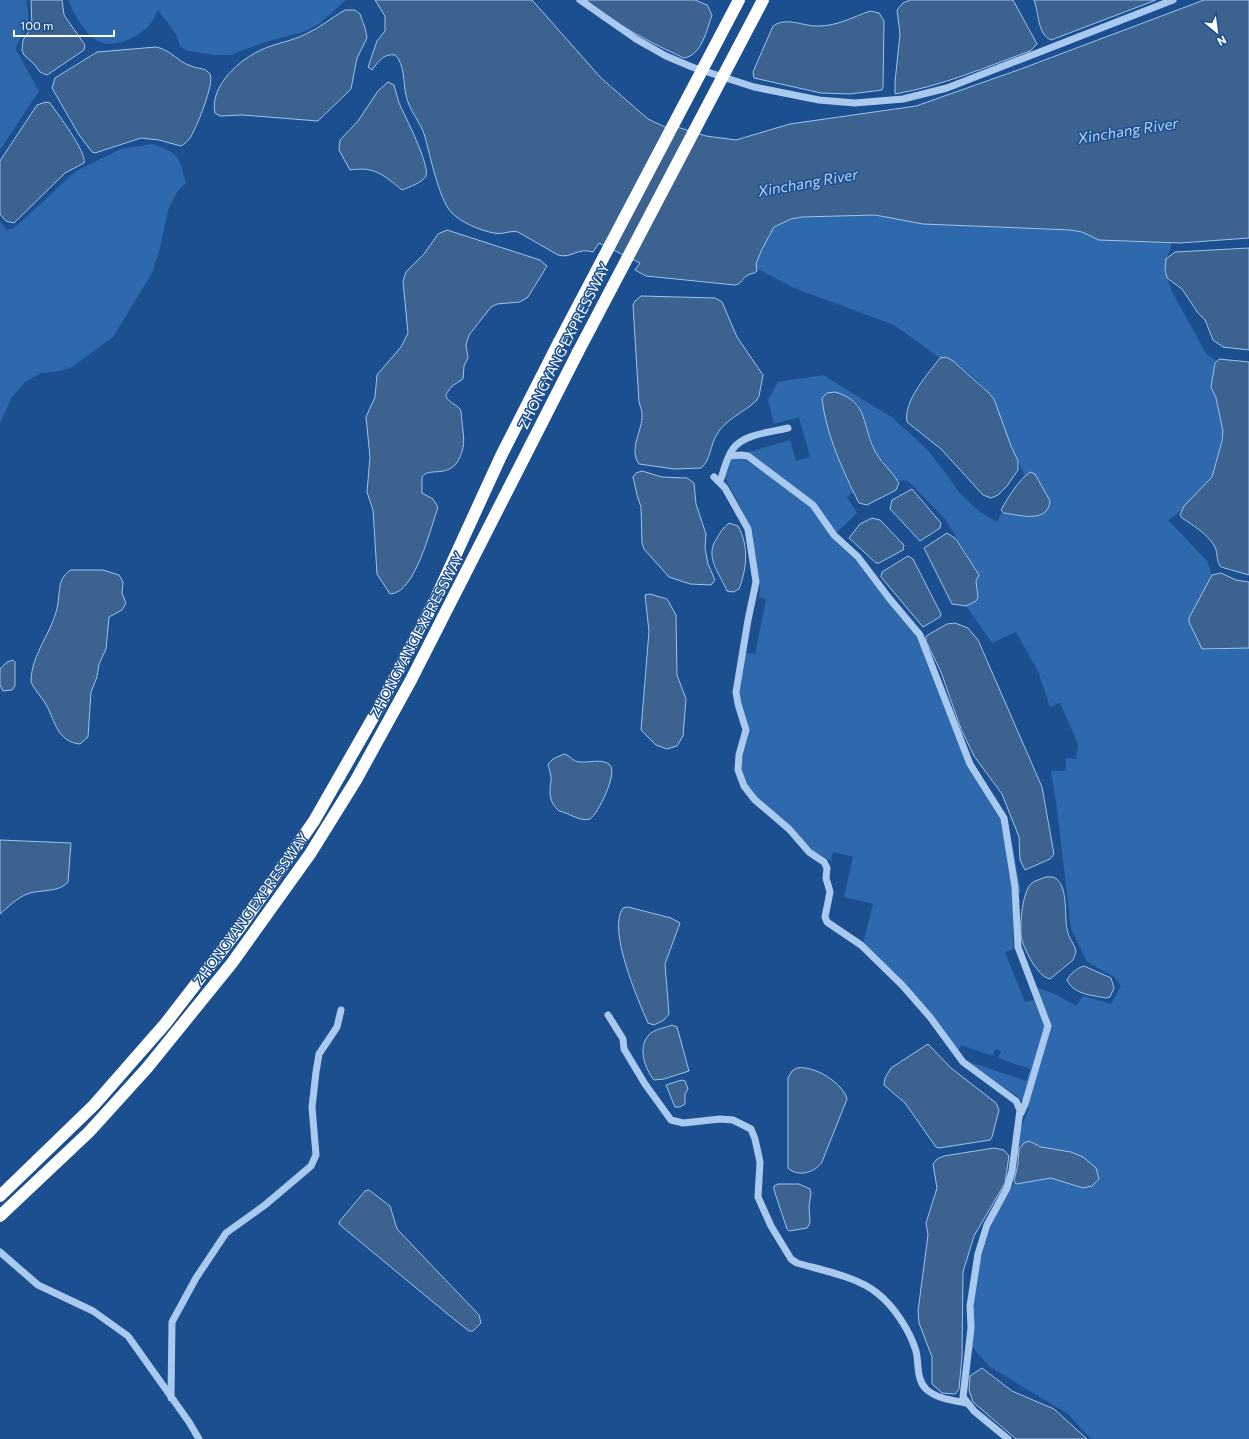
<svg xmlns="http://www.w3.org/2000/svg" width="1249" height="1439" viewBox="0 0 1249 1439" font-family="Commissioner,sans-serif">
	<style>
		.green { fill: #2e69ad; fill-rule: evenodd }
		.water { fill: #3c6290; stroke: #9cc4f0 }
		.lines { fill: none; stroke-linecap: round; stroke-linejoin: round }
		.minor { stroke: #a9c9ee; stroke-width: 7 }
		.highway { stroke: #fff; stroke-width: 12 }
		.highway-bridge { stroke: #fff; stroke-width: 12 }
		.labels { text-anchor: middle; stroke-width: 3; stroke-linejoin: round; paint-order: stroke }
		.street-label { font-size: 14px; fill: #fff; stroke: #1b4f8f }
		.water-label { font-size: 15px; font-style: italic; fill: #b5d3f5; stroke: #1b4f8f }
	</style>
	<rect width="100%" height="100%" fill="#1b4f8f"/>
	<!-- green -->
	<path class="green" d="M0 0H26C28 10 30 20 26 29 23 37 16 41 16 50L39 91 0 150Z
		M68 0H346L320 23 306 31 262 43 231 55H215L188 51 180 47 176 34 158 10C155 15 153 21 149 26 136 38 113 50 96 40 83 31 74 14 68 0Z
		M152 144C180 154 178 154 186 183L177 192 168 210 160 248 152 273 113 337 72 367 60 371 41 373 25 382 12 397 0 423V221L7 230 14 228 76 171 121 149Z
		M875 215 923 224 1070 230 1082 232 1099 240 1172 243C1170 253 1164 261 1165 271 1166 278 1170 283 1171 290L1207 355 1216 360 1211 387 1216 398 1223 432 1215 470 1210 479 1181 511 1168 520 1207 561 1212 575 1189 618 1205 650 1249 648V1439H1091L1068 1414 990 1367 972 1347C972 1287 980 1234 1014 1183L1051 1178 1085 1188 1098 1174C1089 1153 1063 1152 1043 1147 1038 1146 1033 1142 1029 1142 1024 1142 1021 1146 1019 1149L1021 1128 1029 1108 1017 1096 964 1060 1026 1081 1030 1069 998 1058 1001 1051 995 1049 993 1056 961 1045 958 1051 929 1010 863 943 873 904 844 897 853 857 833 852 831 861 805 846 765 806 748 787 742 773V760L749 733 741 703 740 690 745 653 755 654 766 599 759 597 760 588 752 530 725 477 731 459 742 454 790 440 796 461 810 457 799 417 774 424 768 400 778 382 823 375 893 418 928 450 960 493 980 512 997 522 1002 512 1035 517 1030 472 1025 476 1011 446 994 399C985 387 955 356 940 358L894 325 794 288 756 268C756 261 760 254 763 247 765 241 768 234 773 229 792 210 849 215 875 215ZM842 394 858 404 876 453 897 480 908 481 946 520 979 575C978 577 977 579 977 581 975 595 985 599 966 606L992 643 1016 632 1038 671 1050 707 1060 703 1078 744 1076 759 1066 758V771H1051L1057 808 1071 929 1087 962 1114 977 1121 986 1111 1004 1083 996 1076 1006 1057 995 1038 988 1034 1000 1025 1002 1005 952 1013 949V896L1021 892 1007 817 971 762 917 636 869 574 832 537 857 513 847 497 854 492 846 478Z"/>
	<!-- water -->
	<path class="water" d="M31 0H62L64 15 85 45 84 50 47 75 40 72 34 64 24 55 22 50 23 40 32 27Z
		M375 0H532L601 78 648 119 665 127H677L706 136 736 140 790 124 916 106 1018 70 1204 0H1249V238L1180 243 1099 240 1082 232 1070 230 923 224 875 215 802 217 791 219 774 227 762 249 756 264 757 271C754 274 752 273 748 275 742 278 742 284 735 285L646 276 635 270 640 263 599 243 593 252C577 247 572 259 558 255L518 232C510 230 502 235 494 233 481 231 460 222 451 212 439 199 430 155 425 137 421 122 409 111 406 95 403 83 405 64 395 55 384 53 378 62 372 70L368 67 377 41 385 31V16Z
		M586 0H695L707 5 712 15C707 29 702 55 684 58 651 43 614 24 586 0Z
		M910 0H1013L1037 44 1030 51C986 67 942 86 895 94V82L900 34 897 10 903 3Z
		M1034 0H1156L1051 40C1037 34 1039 12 1034 0Z
		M345 10H355L360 14 365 28 367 38 357 58 351 89 318 121 242 115 220 116 215 113C209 86 240 59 263 49 277 43 292 41 306 34 320 28 332 17 345 10Z
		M870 11 879 13 884 21 883 87 882 90 850 94 821 93 754 78 753 72 773 26C787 16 804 27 819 26 837 26 853 17 870 11Z
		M156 47C171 50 178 62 191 66 197 69 205 67 210 74 215 83 196 129 190 138 188 141 185 144 181 146L159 140 141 138 95 153 92 152 79 135 52 88 55 78 97 52Z
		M388 82 394 85C396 91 397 97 399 103 405 116 430 165 426 176 422 183 409 187 402 190 384 175 374 166 350 170L339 150 340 140 358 121 378 91Z
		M46 102 50 103C57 113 87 152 84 163L65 173 14 223 6 221 0 214V161L37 105Z
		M447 230 540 260 547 266 528 297 520 302 497 304 491 307 469 335 466 345 468 358 464 366 463 379 452 386 446 394C446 402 455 403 460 409 462 412 461 417 462 421 463 434 466 444 460 457 450 480 429 466 422 477V493L433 499 438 507C431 527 415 594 390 594L377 574 373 510 367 492 370 457 366 417 375 397 377 375 401 347 408 333 403 281 406 272 424 254 438 234Z
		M1249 248V350L1223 347 1213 340 1205 320 1198 313 1182 289 1167 278 1165 270 1166 259 1175 252Z
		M641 296 715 298 722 302 737 337 763 375 759 396 756 401C744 412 725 420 717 434 710 445 711 460 701 468L674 469 639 464C628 448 643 431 642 414 642 410 640 406 639 402L633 305 635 301Z
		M946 357 953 361 988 392 994 399 1011 446 1018 461V470L1007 486 998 495 991 498 983 495 941 449 907 422C903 401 928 374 940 358Z
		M1219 359 1249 362V575L1221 567C1216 562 1218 554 1215 547 1208 534 1194 526 1182 518L1180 515 1184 506 1212 477 1222 441 1223 431 1216 398 1211 387 1215 363Z
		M835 392C870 402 861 426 876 453 882 464 893 472 899 483L896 490 867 505 859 503C843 471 826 435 822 398L827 393Z
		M642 471 662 477 687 478 694 483 696 504 706 534 705 548 708 564 715 580 711 585 690 584 669 577 644 549 642 543 641 507 637 495 633 477 636 473Z
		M1030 472 1035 474 1050 501C1048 524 1019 515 1004 513L1001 510C1008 497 1019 480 1030 472Z
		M912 489 941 523 940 528 920 541 890 509 892 500Z
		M872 518 880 520 904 545 903 550 879 563H876L849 538 860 524Z
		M729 523 738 526C749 546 747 568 739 589L733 592 727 591C719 572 704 557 717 538 720 532 724 527 729 523Z
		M947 533 956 539 979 575 976 581 978 597 976 601 966 606 952 604 924 548Z
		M908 556 913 559 941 614 940 617 923 627 881 577 882 572Z
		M71 570H103L119 575 123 582 122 593 126 603 122 610 109 617 106 649 99 664 97 677 91 692 88 737 80 744C58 742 55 722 47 706 42 697 35 691 31 682 31 653 54 631 58 603 60 589 58 578 71 570Z
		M1221 573 1236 580 1249 582V648L1202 649 1189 622V618L1212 575Z
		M650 594 667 599 676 615 677 675 686 699 683 736 677 746 667 749 656 745 641 730 649 631 645 595Z
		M955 623 968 628 978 640 1042 787 1054 854 1050 859 1025 870 1020 860 1019 837 1002 794 974 756 961 729 941 672 926 641V636L947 624Z
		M13 660 15 662V686L12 690 3 691 0 685V669L7 662Z
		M564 754C570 755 573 762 580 762 588 763 603 758 610 765 618 773 598 814 590 819 580 822 569 813 559 811 549 802 549 793 551 781 552 776 549 770 548 764L553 759Z
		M0 840 71 843 68 882C59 893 40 889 27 894 17 898 8 907 0 914Z
		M1046 877H1053C1069 883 1064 915 1067 929 1068 938 1075 944 1076 952L1073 960 1050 979C1038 977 1025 951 1022 940 1019 928 1022 895 1030 885 1033 881 1041 879 1046 877Z
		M628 907 671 918 680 923 665 964 669 1014 664 1020 654 1025 648 1023C638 1000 607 929 623 908Z
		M1084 966 1111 978 1114 988 1110 997 1106 998C1092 995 1074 995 1067 980 1071 973 1077 968 1084 966Z
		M672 1025 677 1027 689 1071 664 1079 654 1080C645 1069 637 1047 649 1035 654 1029 665 1028 672 1025Z
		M928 1044 951 1068 996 1103 999 1110 992 1137 990 1140 939 1148 936 1147 905 1103 884 1085 885 1078 891 1068Z
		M797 1068C814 1065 843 1083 847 1099L822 1162C816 1172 798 1178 788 1168V1078L792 1071Z
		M682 1080 685 1081 688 1089 685 1094V1104L680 1107H675L666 1085Z
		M1029 1141 1041 1147 1071 1152 1083 1157 1096 1168 1099 1179 1092 1186 1083 1188 1051 1178 1016 1184 1014 1181 1018 1164 1019 1149 1024 1143Z
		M994 1148 1004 1150 1009 1156 1005 1183 974 1236 963 1272 962 1356 959 1389 955 1394 942 1393 932 1384V1357L919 1323 918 1311 928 1235 926 1223 937 1188 933 1164 937 1159 944 1156Z
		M778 1184H799L810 1189 811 1194 809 1206 810 1223 807 1228 789 1231 787 1229 774 1190V1186Z
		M369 1190 390 1206 397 1229 479 1315 481 1323 473 1331H469L450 1316 340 1225 339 1222 365 1191Z
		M982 1368 1012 1391 1054 1409 1087 1439H1016L973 1402 969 1390 970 1376Z"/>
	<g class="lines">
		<!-- minor -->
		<path class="minor" d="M580 0 636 39 666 56 692 67 754 87 819 100 855 103 903 99 947 88 1173 0
			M729 456 741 455 748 456 813 505 834 535 858 557 889 598 920 635 970 764 1004 818 1015 887 1018 947 1048 1026 1025 1104 1021 1113
			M714 477 725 488 748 529 756 582 748 620 736 692 738 704 746 730 739 755 738 770 744 786 755 800 789 829 809 852 824 862 827 868 826 878 830 892 825 917 827 922 861 945 902 985 930 1017 963 1062 1016 1101 1020 1110 1012 1171 1007 1188 987 1225 978 1254 970 1306 971 1328 963 1397 974 1411 1008 1439
			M720 481C724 471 726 458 733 449 743 434 772 432 788 428
			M608 1015 623 1039 624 1049 645 1084 671 1120 683 1123 720 1119 733 1120 751 1129 755 1139 760 1162 758 1197 771 1226 791 1259 797 1263C821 1270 858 1277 877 1293 894 1306 910 1331 916 1351 919 1363 916 1379 926 1389 937 1399 952 1400 966 1403
			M0 1252 38 1285 93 1311 128 1336 189 1422 199 1439
			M171 1398 172 1322 196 1278 226 1233 265 1205 311 1166 316 1155 312 1107 316 1072 319 1054 337 1027 341 1010"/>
		<!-- highway -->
		<path class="highway" d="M0 1196 94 1105 165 1024 240 927 314 821 378 709 435 600 501 456 559 342
			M0 1216 89 1132 147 1068 232 963 310 854 356 780 411 680 578 352"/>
		<!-- highway-bridge -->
		<path class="highway-bridge" d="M559 342 739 0
			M578 352 763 0"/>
	</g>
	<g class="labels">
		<!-- street labels -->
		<g class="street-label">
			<text transform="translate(564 346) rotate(-63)" y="5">ZHONGYANG EXPRESSWAY</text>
			<text transform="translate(417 635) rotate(-62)" y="5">ZHONGYANG EXPRESSWAY</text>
			<text transform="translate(251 909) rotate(-54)" y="5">ZHONGYANG EXPRESSWAY</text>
		</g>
		<!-- water labels -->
		<g class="water-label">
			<text transform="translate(1128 131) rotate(-9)" y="5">Xinchang River</text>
			<text transform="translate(808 183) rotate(-10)" y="5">Xinchang River</text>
		</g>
	</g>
	<!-- north arrow -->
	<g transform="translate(1217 32) rotate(151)" stroke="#1b4f8f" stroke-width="3" paint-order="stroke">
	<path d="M0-3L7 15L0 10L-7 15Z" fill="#ffffff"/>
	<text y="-6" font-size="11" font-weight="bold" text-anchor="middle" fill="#ffffff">N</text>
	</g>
	<!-- scale -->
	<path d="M14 30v6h100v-6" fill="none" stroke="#ffffff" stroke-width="2"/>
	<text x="20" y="30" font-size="12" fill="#ffffff" stroke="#1b4f8f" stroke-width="3" paint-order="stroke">100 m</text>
</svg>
